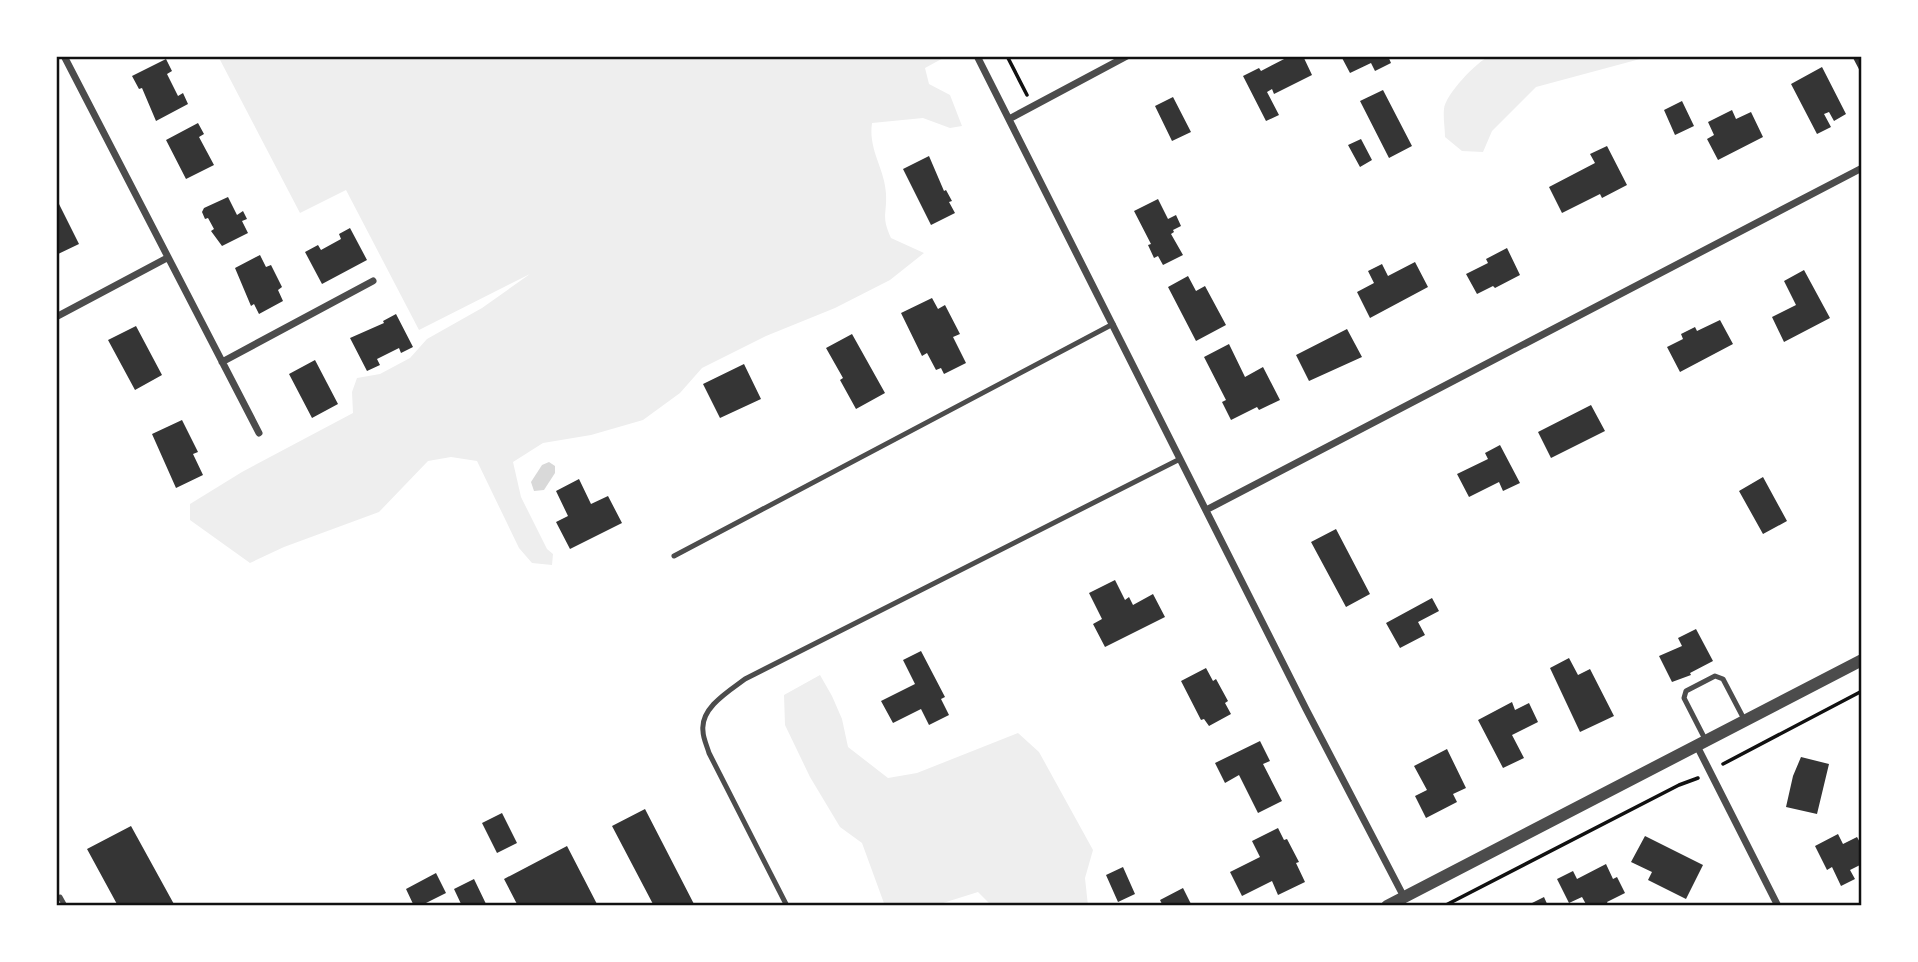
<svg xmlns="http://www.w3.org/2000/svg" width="1918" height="962" viewBox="0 0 1918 962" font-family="Helvetica,sans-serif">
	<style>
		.green { fill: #eee }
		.water { fill: #d9d9d9 }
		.building { fill: #353535 }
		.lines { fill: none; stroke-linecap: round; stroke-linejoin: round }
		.path { stroke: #111; stroke-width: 3.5 }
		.service { stroke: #4c4c4c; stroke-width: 5 }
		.minor { stroke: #4c4c4c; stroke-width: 7 }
		.tertiary { stroke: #4c4c4c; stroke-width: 12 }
		.neatline { fill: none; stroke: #111; stroke-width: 2.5 }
	</style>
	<rect width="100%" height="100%" fill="#fff"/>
	<!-- green -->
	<path class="green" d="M218 56H947L925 68 929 84 950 95 962 126 950 128 923 118 872 123C868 150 885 169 886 194 887 215 881 216 891 238L924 253 890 280 835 308 766 336 702 368 680 393 643 420 591 435 543 443 513 462 521 497 547 549 553 554 552 565 532 563 519 548 477 461 451 457 428 461 379 512 284 547 250 563 190 520V504L242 472 353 413 352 392 357 378 380 374 410 358 427 339 482 308 530 274 419 330 346 190 300 213Z
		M1490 56H1642L1640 59 1536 87 1492 131 1483 152 1462 151 1445 137C1445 128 1443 118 1444 109 1445 95 1477 61 1490 56Z
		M820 675 832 696 842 719 848 747 888 778 917 773 1018 733 1039 752 1093 850 1085 878 1088 906H992L978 892 943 903 942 906H885L862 843 840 827 810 777 785 725 784 695Z"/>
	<!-- water -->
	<path class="water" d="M549 462 555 466V473L544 490 534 491 531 482 542 465Z"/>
	<!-- building -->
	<path class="building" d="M1290 56H1303L1312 75 1274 94 1272 89 1267 92 1279 115 1266 121 1243 76 1259 68 1261 71Z
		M1341 56H1388L1391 63 1375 71 1371 63 1350 73Z
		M1852 56H1862V75Z
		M166 59 172 71 167 74 178 96 183 93 188 104 156 121 142 88 139 89 132 76Z
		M1822 67 1846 114 1834 121 1829 112 1824 114 1831 127 1817 134 1791 84Z
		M1383 90 1412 146 1389 158 1360 101Z
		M1173 97 1191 132 1172 141 1155 106Z
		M1682 101 1694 126 1675 135 1664 110Z
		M1732 110 1736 119 1751 112 1763 137 1718 160 1707 139 1714 135 1708 122Z
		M198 123 204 134 199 137 214 165 186 179 166 140Z
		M1361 139 1372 160 1360 167 1348 145Z
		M1607 146 1627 185 1602 198 1600 194 1562 213 1549 187 1595 163 1590 154Z
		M929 156 944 191 946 190 952 201 949 202 955 213 931 225 903 169Z
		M228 197 237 215 243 211 247 219 242 221 248 233 222 246 211 231 214 229 208 218 205 219 202 212 204 208Z
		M56 198 79 244 56 255Z
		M1158 199 1168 219 1176 215 1181 226 1173 230 1174 232 1171 234 1183 255 1163 265 1158 256 1154 258 1148 245 1151 244 1134 211Z
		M350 228 367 260 322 284 305 252 318 245 321 250 341 239 339 234Z
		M1507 248 1520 275 1495 288 1493 286 1477 294 1466 274 1488 263 1486 259Z
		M260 255 266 267 271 265 282 287 278 290 283 301 259 314 254 304 251 306 235 268Z
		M1415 262 1428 287 1370 318 1357 292 1374 283 1368 271 1382 264 1388 276Z
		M1804 270 1830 318 1784 342 1772 317 1796 305 1784 281Z
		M1188 276 1196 291 1205 286 1226 325 1196 341 1168 287Z
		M932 298 938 309 945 305 960 334 953 337 966 363 944 374 941 368 936 370 927 353 922 356 901 313Z
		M396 314 413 347 401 353 399 348 377 359 380 365 367 371 350 338 384 323 383 321Z
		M1720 320 1733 344 1680 372 1667 347 1683 339 1681 334 1695 327 1697 331Z
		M136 326 162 375 135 390 108 340Z
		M1347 329 1362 357 1309 381 1296 355Z
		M852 334 885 393 856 409 840 380 843 378 826 348Z
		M1229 344 1245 377 1263 367 1280 400 1259 410 1257 407 1231 420 1222 402 1226 400 1204 357Z
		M315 360 338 404 312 418 289 374Z
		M744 364 761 399 720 418 703 384Z
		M1591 405 1605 431 1551 458 1538 432Z
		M182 420 198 452 193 454 203 475 176 488 152 434Z
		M1500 445 1520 483 1503 491 1499 482 1469 497 1457 474 1488 459 1485 453Z
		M1763 477 1787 521 1763 534 1739 491Z
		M579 479 591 504 608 496 622 523 570 549 556 522 568 516 556 491Z
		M1336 529 1370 594 1346 607 1311 542Z
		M1115 580 1125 600 1129 597 1133 605 1153 594 1165 617 1105 647 1093 624 1102 619 1089 593Z
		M1432 598 1439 611 1418 622 1425 635 1400 648 1386 623Z
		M1696 629 1713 661 1690 673 1691 675 1672 682 1659 656 1682 646 1678 638Z
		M921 651 945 697 941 699 949 715 929 725 921 709 893 723 881 701 915 684 903 660Z
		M1569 658 1578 675 1590 669 1614 716 1580 732 1550 668Z
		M1206 668 1213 681 1216 679 1228 701 1225 703 1231 714 1209 726 1204 719 1201 720 1181 681Z
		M1512 702 1515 710 1529 703 1538 722 1512 735 1524 758 1503 768 1478 720Z
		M1260 741 1270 761 1263 764 1282 801 1258 813 1239 775 1225 783 1215 763Z
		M1447 749 1466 788 1453 794 1457 802 1426 818 1415 796 1427 790 1414 766Z
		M1801 757 1829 764 1817 814 1786 807 1793 776Z
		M645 809 695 906H654L612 826Z
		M502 813 517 843 497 853 482 823Z
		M131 826 175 906H118L87 849Z
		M1278 828 1284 840 1287 839 1299 862 1296 863 1305 882 1278 895 1272 881 1242 896 1230 872 1260 857 1252 841Z
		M1838 834 1843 844 1857 837 1862 846V864L1850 870 1855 879 1841 886 1832 867 1827 870 1815 846Z
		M1645 836 1703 865 1686 899 1648 880 1652 872 1631 862Z
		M567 846 598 906H518L504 879Z
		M1606 864 1613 879 1617 877 1625 893 1607 902 1609 906H1587L1582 897 1569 903 1557 879 1573 871 1577 879Z
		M1123 867 1135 894 1118 902 1106 875Z
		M436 873 446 893 420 906H414L406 889Z
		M474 879 487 906H462L454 889Z
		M1183 888 1192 906H1163L1160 900Z
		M1544 897 1548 906H1526Z"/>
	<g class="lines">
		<!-- path -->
		<path class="path" d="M1007 56 1027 95
			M1723 764 1862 691
			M1444 906 1679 785 1698 778"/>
		<!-- service -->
		<path class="service" d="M674 556 1113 324
			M1706 741 1684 698 1686 691 1715 676 1723 679 1745 721
			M60 897 65 906
			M787 906 709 753C707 746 703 738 703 731 700 708 729 691 745 679L1180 459"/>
		<!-- minor -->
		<path class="minor" d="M64 56 259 433
			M977 56 1306 709 1404 897
			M1009 119 1127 56
			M56 317 167 258
			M222 362 373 281
			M1206 510 1862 168
			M1697 746 1778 906"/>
		<!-- tertiary -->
		<path class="tertiary" d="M1387 906 1862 660"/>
	</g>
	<!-- border -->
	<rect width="1918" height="962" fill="none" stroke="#ffffff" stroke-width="116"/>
	<rect x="58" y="58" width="1802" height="846" class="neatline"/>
</svg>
